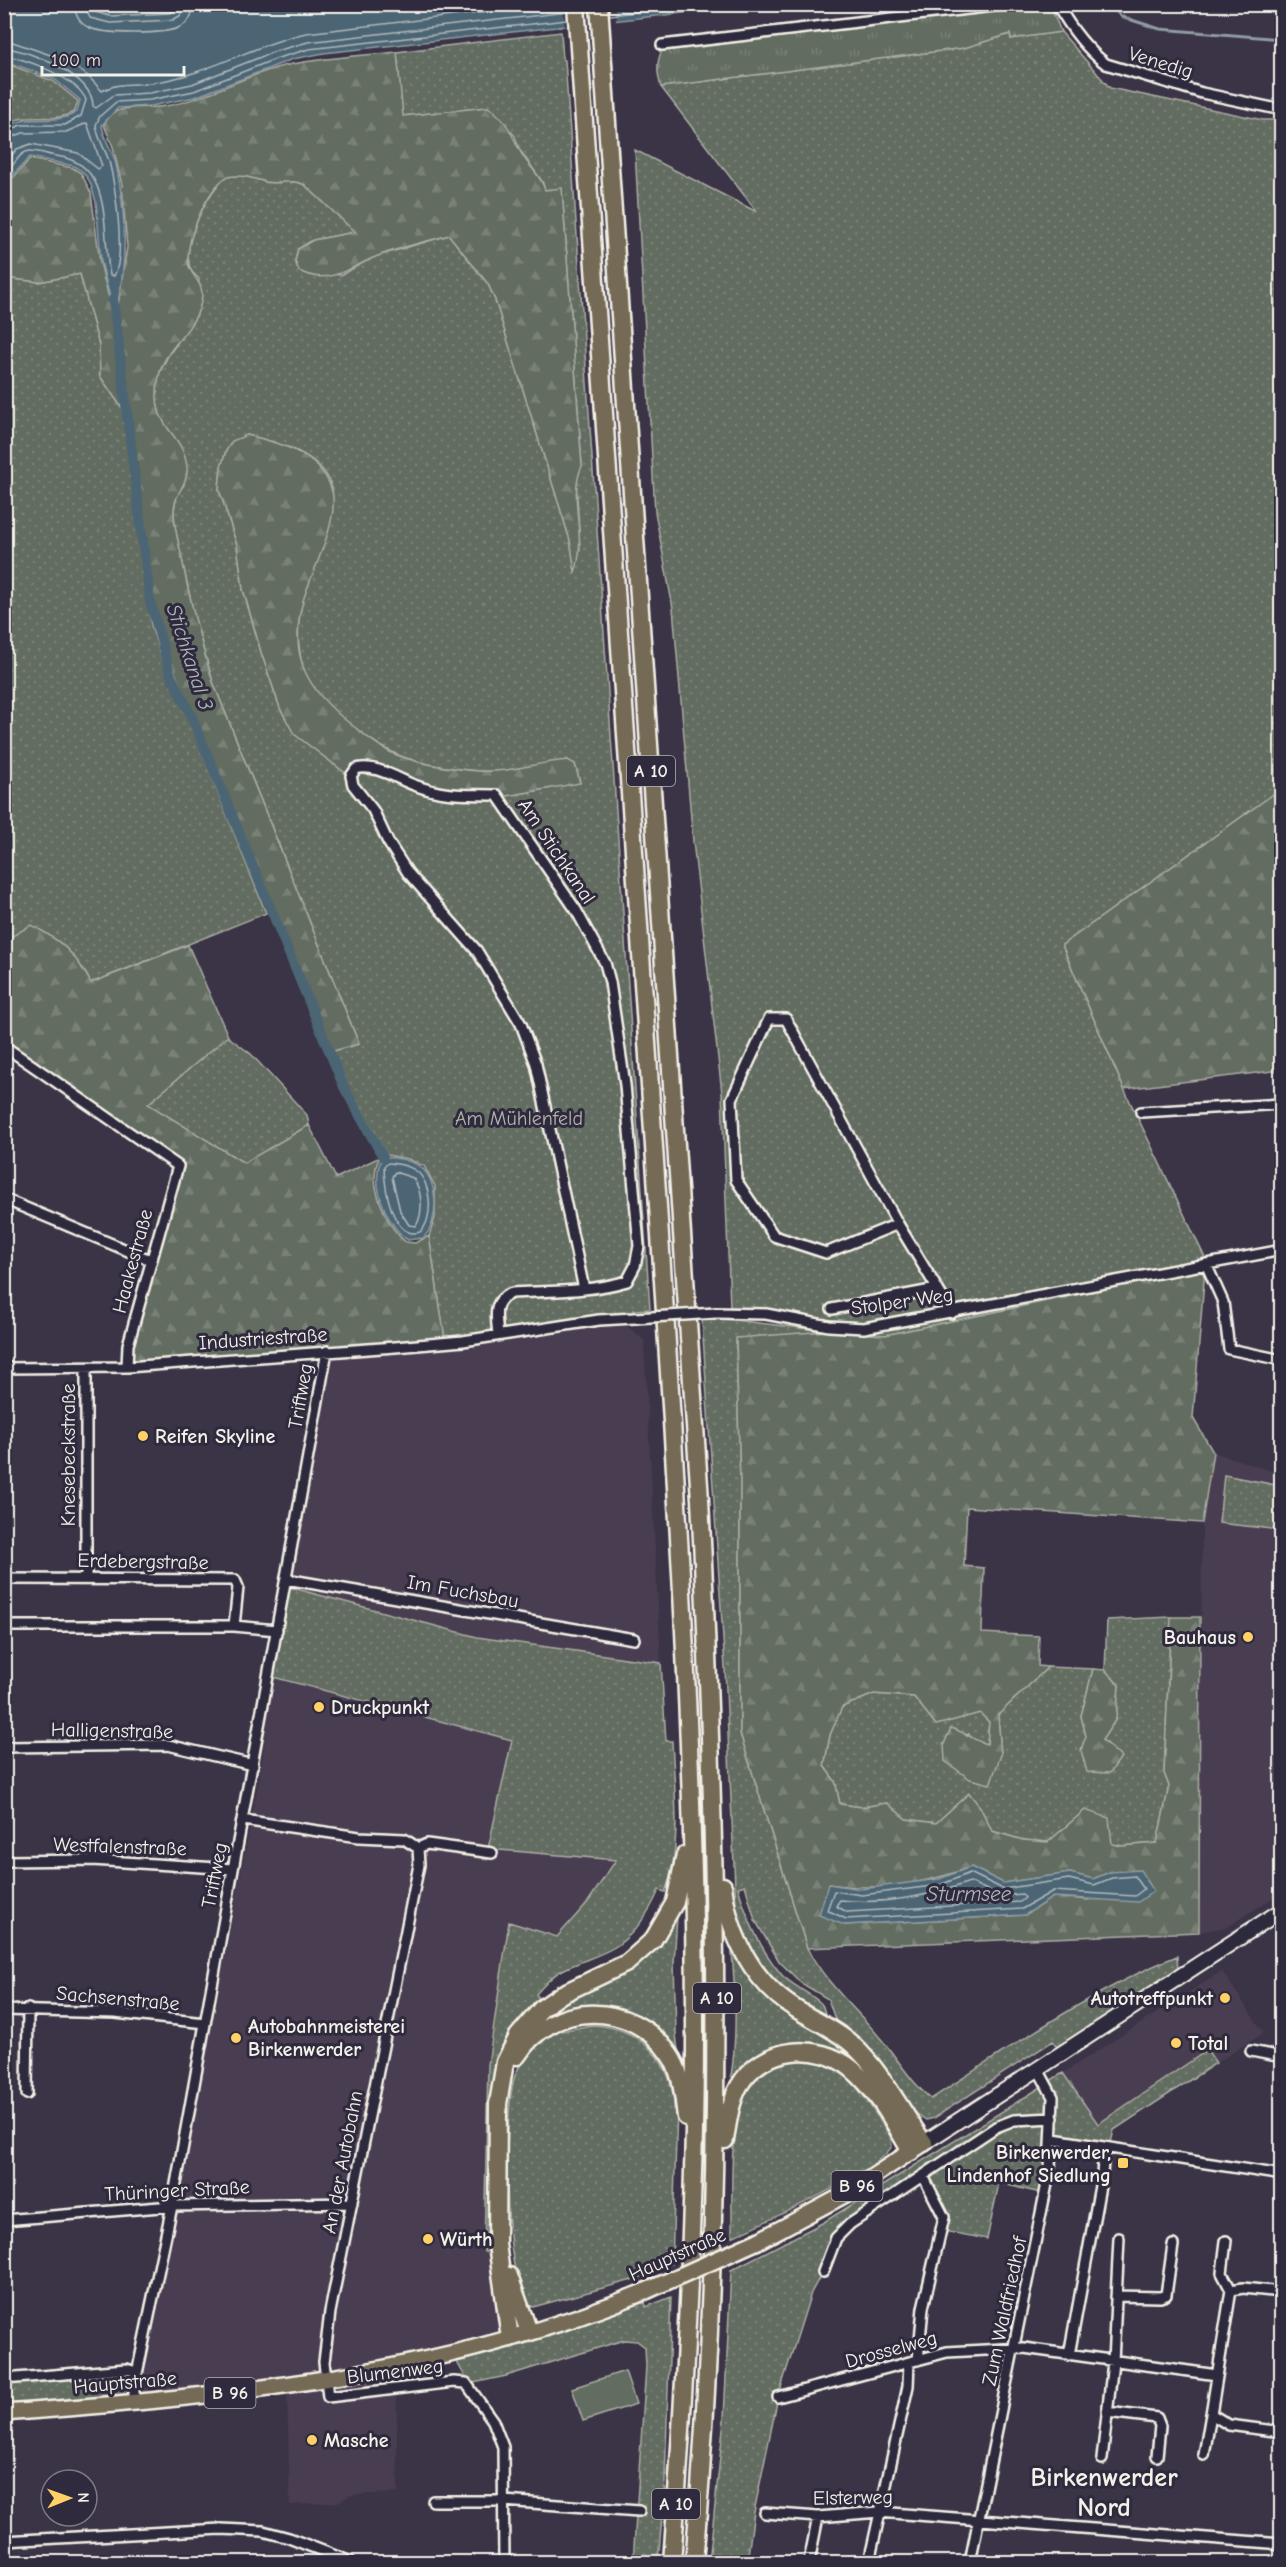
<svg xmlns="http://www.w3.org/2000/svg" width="1286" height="2567" viewBox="0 0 1286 2567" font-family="'Comic Neue',sans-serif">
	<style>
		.built { fill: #4a3e51 }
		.grass { fill: url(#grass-dots); stroke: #abaea4; stroke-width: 1.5; fill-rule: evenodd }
		.forest { fill: url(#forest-firs); stroke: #abaea4; stroke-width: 1.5; fill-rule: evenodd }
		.park { fill: url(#park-tufts); stroke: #abaea4; stroke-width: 1.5 }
		.pitch { fill: #626c60; stroke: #abaea4; stroke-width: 1.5 }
		.water { fill: #4c6574; stroke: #8f9da2; stroke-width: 1.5 }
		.pier { fill: #3b3346 }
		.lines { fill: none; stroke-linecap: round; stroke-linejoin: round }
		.shore { stroke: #b1b9ba; stroke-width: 1.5 }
		.stream { stroke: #8f9da2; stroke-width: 3 }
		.canal { stroke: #4c6574; stroke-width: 10 }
		.minor-casing { stroke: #f4f1e8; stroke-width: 14 }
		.secondary-casing { stroke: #f4f1e8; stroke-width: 18 }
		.primary-casing { stroke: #f4f1e8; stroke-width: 20 }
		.motorway-casing { stroke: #f4f1e8; stroke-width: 21 }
		.minor { stroke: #2f2a3d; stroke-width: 9 }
		.secondary { stroke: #2f2a3d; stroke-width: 14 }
		.primary { stroke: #756b55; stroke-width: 15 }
		.motorway { stroke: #756b55; stroke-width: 16 }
		.minor-bridge-casing { stroke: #f4f1e8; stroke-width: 14; stroke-linecap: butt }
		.primary-bridge-casing { stroke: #f4f1e8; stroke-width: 20; stroke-linecap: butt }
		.minor-bridge { stroke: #2f2a3d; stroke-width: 9 }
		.primary-bridge { stroke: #756b55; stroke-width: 15 }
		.poi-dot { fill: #ffd166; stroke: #2f2a3d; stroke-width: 2 }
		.labels { text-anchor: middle; stroke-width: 6; stroke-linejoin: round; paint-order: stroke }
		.shield { fill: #2f2a3d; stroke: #b9b5b5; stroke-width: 1.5 }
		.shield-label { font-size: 18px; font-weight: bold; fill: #f4f1e8 }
		.street-label { font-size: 20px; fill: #f4f1e8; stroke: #2f2a3d }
		.park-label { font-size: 20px; fill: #b2b5ab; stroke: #2f2a3d }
		.poi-label { font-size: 20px; font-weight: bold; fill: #f4f1e8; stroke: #2f2a3d; text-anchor: start }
		.water-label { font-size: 21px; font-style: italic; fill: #b1b9ba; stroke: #2f2a3d }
		.district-label { font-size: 26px; font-weight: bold; fill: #f4f1e8; stroke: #2f2a3d }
	</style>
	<defs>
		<pattern id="grass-dots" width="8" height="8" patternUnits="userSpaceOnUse" patternTransform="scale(1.5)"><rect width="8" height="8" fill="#626c60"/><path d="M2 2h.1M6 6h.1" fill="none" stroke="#798177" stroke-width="1.8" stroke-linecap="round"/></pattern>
		<pattern id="forest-firs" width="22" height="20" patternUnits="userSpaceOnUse" patternTransform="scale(1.5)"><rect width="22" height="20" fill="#626c60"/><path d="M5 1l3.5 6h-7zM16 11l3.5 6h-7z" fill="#798177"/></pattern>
		<pattern id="park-tufts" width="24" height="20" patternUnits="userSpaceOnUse" patternTransform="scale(1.5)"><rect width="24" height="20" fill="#626c60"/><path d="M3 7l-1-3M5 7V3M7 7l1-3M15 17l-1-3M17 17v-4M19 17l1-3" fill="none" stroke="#798177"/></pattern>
	</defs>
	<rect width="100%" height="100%" fill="#3b3346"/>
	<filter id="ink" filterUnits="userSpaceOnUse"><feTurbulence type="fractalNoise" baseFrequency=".0167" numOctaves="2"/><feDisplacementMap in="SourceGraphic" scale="12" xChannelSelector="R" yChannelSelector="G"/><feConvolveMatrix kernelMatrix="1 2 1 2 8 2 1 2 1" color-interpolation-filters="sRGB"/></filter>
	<g filter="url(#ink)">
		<!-- built -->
		<path class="built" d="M596 1326 628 1327 644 1340 661 1663 477 1637 289 1587 334 1356 463 1344Z
			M1213 1452 1281 1474 1282 1892 1227 1927 1199 1932 1202 1523Z
			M273 1677 512 1740 616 1859 588 1902 557 1937 509 1922 488 2065 484 2252H491L500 2330 434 2348 289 2377 137 2396 178 2203 261 1768Z
			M1222 1971 1264 2033 1216 2063 1205 2047 1203 2053 1098 2124 1063 2073Z
			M396 2374 398 2493 351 2495 338 2502 290 2505 287 2390Z"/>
		<!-- grass -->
		<path class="grass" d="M561 32 563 60H565L650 1309 634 1310V1315L445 1339 429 1236 435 1218V1186L424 1166 408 1159 387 1155 348 1086 333 1051 359 1044 213 682 195 620 175 528 174 510 177 494 184 485V454L160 418 156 397 159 374 168 356 197 315 199 279C194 274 190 271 189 264 184 241 208 189 227 177 242 174 252 178 266 182 279 185 291 178 305 185L356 232 313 240 298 249 295 261 299 271 341 275 374 257 449 235 488 284 495 300 570 540 575 570 580 549 576 479 582 465 562 189 545 190 542 181 519 149 515 136 488 107 402 116 397 52ZM247 435C276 442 323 453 332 488 335 503 324 540 319 555 313 572 305 589 301 607 296 629 298 662 309 683 322 708 367 739 392 752 418 766 478 773 508 771 530 770 553 757 575 764L580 782C543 789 501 800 465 799 430 799 393 780 362 768L351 777 295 734 280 708 261 652 243 589 237 545 219 489 221 467 226 451Z
			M1061 32 1110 88 1263 120H1281V814L1274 794 1062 945 1124 1089 1206 1260 1205 1268 885 1335 827 1331 736 1340 740 1483V1733L807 1948C827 1986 860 2012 886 2045 901 2064 912 2083 931 2099 1006 2050 1094 1989 1177 1956L1178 1972 1143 1996 1057 2047 1053 2041 934 2118 926 2120 907 2107 837 2025 828 1999 801 1983 779 1961 755 1920 745 1885 738 1887C747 1919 759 1948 781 1974 790 1985 818 1997 822 2005 824 2008 825 2014 826 2018L777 1987 751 1952 736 1908 725 1668 702 1321 725 1319 826 1331 828 1322 763 1309 730 1307 722 1093 693 841 673 608 655 512 635 150 757 212 661 87 964 48 1010 34 1011 39Z
			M5 63 53 81 78 101 75 111C52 126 26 109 5 126Z
			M80 274 99 345 100 376 124 411 151 625 168 677 186 713 266 913 91 983 82 967 5 941V278L39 282Z
			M227 1036 251 1054 307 1115 309 1125 244 1163 147 1104Z
			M1224 1475 1281 1486V1530L1219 1523Z
			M289 1587 477 1637 661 1663 666 1741H672C674 1789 683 1847 665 1892L659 1890C650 1911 637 1931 618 1945 600 1957 578 1961 559 1972 550 1977 543 1987 536 1994L540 2000 512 2034 491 2252H484L488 2065 509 1922 557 1937 588 1902 616 1860 488 1849 512 1740 273 1677Z
			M1171 1617 1164 1773 1169 1786 1157 1843 1122 1846 1112 1844 1085 1810 1048 1842 1023 1840 992 1831 980 1807 969 1793 936 1823 906 1819 887 1803 862 1807 840 1804 835 1781 824 1766 830 1735 842 1707 874 1694 914 1697 936 1725 980 1713 989 1722 987 1744 976 1742 969 1734 944 1744 1001 1755 998 1715 1048 1667 1093 1669 1081 1716 1086 1736 1109 1745 1102 1740 1116 1719 1119 1685 1105 1670 1107 1620Z
			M677 1917 674 1962 676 2034 679 2059C673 2050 667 2040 660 2033 625 1997 576 2003 535 2024L547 2013 664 1937Z
			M731 1941 829 2036 847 2049 872 2077 829 2048 807 2044 736 2079 731 2076C738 2031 735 1986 731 1941Z
			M591 2025C639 2026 674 2061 674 2109L677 2108 672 2263 636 2279 533 2307C501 2295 503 2107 515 2076 524 2052 540 2040 560 2026L562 2031Z
			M1205 2047 1216 2063 1114 2130 1110 2147 1054 2138 1048 2082 1063 2073 1098 2124 1203 2053Z
			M803 2058C854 2069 863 2096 890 2136L892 2146C879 2171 763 2223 732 2237 733 2196 725 2104 756 2076 770 2064 786 2061 803 2058Z
			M1046 2084 1052 2117 1014 2119 849 2223 811 2293 778 2397 754 2512 747 2562H709L724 2419 731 2270 824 2222Z
			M1052 2119 1045 2194 999 2183 987 2239 943 2231 945 2220 924 2176 1009 2123Z
			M671 2297 665 2480 658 2562H633L646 2366 645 2347 637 2341 624 2340 506 2376 469 2384 457 2362 522 2345 645 2302 646 2307Z
			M143 2364 137 2397 5 2408V2374Z"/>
		<!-- forest -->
		<path class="forest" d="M82 5H252L110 10Z
			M397 52 403 116 488 107C506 119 510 131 519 149 526 165 540 173 545 190L562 188 582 466C567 498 588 537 575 572L570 540 495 300 488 284 449 235C425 242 396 248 373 258 347 269 328 286 299 271L295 261 298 249 313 240 355 232 305 185C291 178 279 185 266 182 252 178 242 174 227 177 207 189 187 237 188 261 189 277 206 281 201 302 195 331 164 348 159 376 148 430 183 429 187 467 189 483 174 494 174 509 173 524 178 540 181 554 189 597 200 640 213 682L359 1044 333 1051 192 710C174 675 161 639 152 600L117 312 127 247 122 185 113 147 104 125C112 101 146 110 166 106 207 99 243 76 283 66 319 58 359 56 397 52Z
			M30 159 73 168 81 173 91 193 100 262 113 314 124 411 100 376 99 345 80 274 39 282 5 278V181L14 177Z
			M247 435C279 443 319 453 331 488 342 517 311 572 303 601 287 659 309 692 353 726 365 735 380 748 394 754 420 764 451 769 479 771 510 773 538 762 568 760L575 764 580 783 495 798 463 799 427 792 362 768 352 778 294 734 280 708 261 652 243 589 237 545 219 489 221 467 226 451 232 441Z
			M1275 793 1282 814 1281 1070 1124 1089 1062 945Z
			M31 925C61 940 75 953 91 983L188 945 228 1036 148 1104 244 1163 309 1125 336 1178 380 1157C366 1181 386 1227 406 1242L415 1243 429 1236 445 1339 133 1362V1345L174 1192 176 1161 5 1042 4 941Z
			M1205 1268 1193 1418 1213 1452 1202 1523 967 1507 964 1566 984 1568 982 1633 1039 1636 1038 1666 1048 1667 998 1715 1001 1755 990 1784 970 1779 945 1761 944 1744 951 1728C965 1732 974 1741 987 1744L989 1722 980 1713 936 1725 914 1697 874 1694 842 1707 830 1735 824 1766 835 1781 840 1804 862 1807 887 1803 906 1819 936 1823 969 1793 980 1807 992 1831 1023 1840 1048 1842 1085 1810 1109 1818 1112 1844 1122 1846 1157 1843 1169 1786 1164 1773 1171 1617H1200L1199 1932 807 1948 740 1733V1483L736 1338 827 1331 885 1335ZM971 1867 1003 1883 1070 1873 1093 1879 1110 1872 1089 1900 1053 1897 1025 1915 844 1925 828 1884C877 1892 925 1884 971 1867Z
			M1093 1669 1105 1670 1119 1685 1116 1719 1102 1740 1121 1757 1110 1773 1087 1772 1081 1750 1086 1736 1081 1716Z"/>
		<!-- park -->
		<path class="park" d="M1033 5H1050L1061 32 1011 39 1010 34 964 48 661 87C657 73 656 63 662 50Z"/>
		<!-- pitch -->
		<path class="pitch" d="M625 2371 636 2404 583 2421 572 2388Z"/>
		<!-- water -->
		<path class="water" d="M252 4 755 5 324 53 293 59 195 97 151 106 118 108 102 125C103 138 113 151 116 164 126 212 128 263 116 310H113L101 261 96 202 90 182 83 172 74 166 30 157 13 175 5 178V128C27 112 53 127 77 112L80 100 54 79 5 61V5H82L110 10Z
			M383 1157C396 1158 409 1159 419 1166 439 1178 440 1223 423 1238L408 1240C386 1226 368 1179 383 1157Z
			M971 1867 1003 1883 1070 1873 1093 1879 1110 1872 1140 1870 1154 1891 1138 1902 1053 1897 1025 1915 844 1925 819 1915 828 1884 861 1889 939 1879Z"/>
		<!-- pier -->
		<path class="pier" d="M563 5H615L616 23 565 29Z"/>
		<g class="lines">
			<!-- shore -->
			<path class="shore" d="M74 4C75 14 79 23 88 27 102 35 166 35 180 27 189 23 193 14 193 4
				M84 4 90 18 110 23 173 20 181 15 184 4
				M91 4 95 12 110 16 170 13 175 10 176 4
				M610 15 704 4
				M4 39 65 60 88 76 102 91C119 81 138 86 156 82 209 74 255 44 306 33L555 4
				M4 48C31 50 93 76 93 106L96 108 114 95 150 93 192 84 276 51 308 42 567 12
				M4 56C26 58 78 79 86 100L81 116 65 125H21L4 133
				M4 140 23 133 66 132 87 123 102 166 98 169 78 153 31 144 17 149 4 164
				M4 172C15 168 17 153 29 151 37 150 48 155 56 156 115 163 101 231 110 275L114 276C126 256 115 185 109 161 105 149 97 137 96 125L100 116 116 102 150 100 194 91 278 58 309 49 567 20
				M388 1163C397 1164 408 1165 416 1171 432 1182 434 1220 420 1232 392 1241 384 1185 384 1166Z
				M395 1172 413 1178C422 1190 424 1212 416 1226L409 1225 400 1211 392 1177Z
				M970 1873 1003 1889 1069 1879 1094 1885 1112 1878 1135 1876 1144 1889 1135 1896 1053 1891 1022 1909 846 1919 827 1910 834 1891 862 1895 940 1885Z
				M970 1882 1000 1896 1022 1894 1025 1898 1020 1902 847 1912 836 1906 840 1900C883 1905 929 1896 970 1882Z"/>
			<!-- stream -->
			<path class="stream" d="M1108 4 1122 17 1160 29 1282 39"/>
			<!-- canal -->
			<path class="canal" d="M113 299 150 601 171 676 190 713 344 1087 383 1157"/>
			<!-- minor casing -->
			<g class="minor-casing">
				<path id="minor" d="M1057 4C1070 27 1085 48 1106 64L1202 93 1282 110
					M662 45 1011 4
					M4 1046 178 1166 128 1345 127 1367
					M1141 1112 1282 1104
					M4 1199 150 1260
					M898 1224 786 1019H769L732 1099 736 1180 774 1236 826 1253 898 1224 952 1313
					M1206 1264 1223 1302 1229 1349 1282 1360
					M832 1309 937 1289
					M716 1313 766 1314 829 1326 864 1328 1282 1250
					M498 1334C496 1316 492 1300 512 1293 550 1291 590 1292 627 1281L635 1266 639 1246 625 1085 610 982 605 963 576 910 497 795C464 794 446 797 414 785 398 779 373 763 356 769L351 776 353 785 373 810 388 842 408 873 477 951 521 1024 536 1064 584 1289
					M4 1368 127 1367 395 1347 463 1341 599 1320 635 1318
					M86 1578V1368
					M4 1579 235 1580 238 1587 234 1626
					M286 1579 634 1639
					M4 1626H234L277 1630
					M4 1747 168 1745 253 1765
					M243 1820 359 1837 404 1839 418 1848 427 1844 492 1853
					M418 1848 419 1865 330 2312 324 2362 328 2397 454 2382 466 2383 493 2421 503 2447 504 2562
					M4 1861 92 1860 233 1869
					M4 2010 115 2013 205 2023
					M1251 2051 1282 2057
					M27 2094 28 2009
					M1053 2139 1282 2175
					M4 2220 172 2206 352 2203
					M1226 2241 1222 2273 1231 2290
					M823 2272 836 2238 850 2224 996 2127 1014 2120 1053 2118
					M1282 2292 1243 2288 1231 2290 1211 2414 1229 2425 1282 2432
					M1116 2296 1160 2297 1166 2295 1173 2245
					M1069 2355 1102 2175 1104 2147
					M918 2360 923 2308 944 2217 923 2176
					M4 2379 126 2369 137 2372
					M778 2397 947 2352 1024 2348 1217 2375
					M134 2403V2388L172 2206 327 1351
					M1107 2412 1157 2418 1160 2426 1157 2456
					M1204 2455 1211 2414
					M1102 2459 1113 2362 1119 2238
					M433 2501H504L639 2511
					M765 2513 818 2517 879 2512 1282 2544
					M4 2541 221 2529 263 2531 289 2538 351 2562
					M809 2562 818 2517
					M869 2562 908 2386 909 2363
					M970 2562 1050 2169 1053 2097 1038 2069"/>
			</g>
			<!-- secondary casing -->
			<g class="secondary-casing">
				<path id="secondary" d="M924 2143 1282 1910"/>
			</g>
			<!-- primary casing -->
			<g class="primary-casing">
				<path id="primary" d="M758 2241 846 2194 921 2145
					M4 2413C220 2397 445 2376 646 2291"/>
			</g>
			<!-- motorway casing -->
			<g class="motorway-casing">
				<path id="motorway" d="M576 4C600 360 625 715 649 1071 670 1392 695 1713 695 2035 695 2211 685 2387 672 2562
					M599 4 700 1500C718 1855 725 2208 694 2562
					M723 1886C729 1935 753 1983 796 2009 815 2021 837 2030 854 2046 882 2072 902 2112 924 2143
					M517 2056C552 2000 632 2000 669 2054 682 2072 683 2095 686 2117
					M725 2140C728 2122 730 2103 739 2086 762 2046 818 2041 852 2069 877 2090 895 2124 911 2152
					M509 2276 529 2332
					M510 2338 497 2244 498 2104 505 2062 518 2036 542 2008 562 1994 627 1963 653 1940 675 1902 685 1855"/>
			</g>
			<!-- minor -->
			<use href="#minor" class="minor"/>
			<!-- secondary -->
			<use href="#secondary" class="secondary"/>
			<!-- primary -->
			<use href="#primary" class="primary"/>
			<!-- motorway -->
			<use href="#motorway" class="motorway"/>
			<!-- minor-bridge casing -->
			<g class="minor-bridge-casing">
				<path id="minor-bridge" d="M635 1318 716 1313"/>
			</g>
			<!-- primary-bridge casing -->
			<g class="primary-bridge-casing">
				<path id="primary-bridge" d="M646 2291 758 2241"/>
			</g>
			<!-- minor-bridge -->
			<use href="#minor-bridge" class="minor-bridge"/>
			<!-- primary-bridge -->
			<use href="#primary-bridge" class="primary-bridge"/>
		</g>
	</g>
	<!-- markers -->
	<g class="poi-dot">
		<circle cx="143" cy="1436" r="6"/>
		<circle cx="1248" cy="1637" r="6"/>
		<circle cx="319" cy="1707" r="6"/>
		<circle cx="1225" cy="1998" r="6"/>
		<circle cx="236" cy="2038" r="6"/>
		<circle cx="1176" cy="2043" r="6"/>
		<rect x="1117" y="2157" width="12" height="12" rx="3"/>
		<circle cx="428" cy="2239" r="6"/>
		<circle cx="312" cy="2440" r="6"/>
	</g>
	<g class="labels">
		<!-- shield labels -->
		<g class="shield">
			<rect x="627" y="756" width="48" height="30" rx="4.5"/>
			<rect x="693" y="1983" width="48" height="30" rx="4.5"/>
			<rect x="831.5" y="2171" width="51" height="30" rx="4.5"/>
			<rect x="204.5" y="2378" width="51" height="30" rx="4.5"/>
			<rect x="652" y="2489" width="48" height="30" rx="4.5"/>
		</g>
		<g class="shield-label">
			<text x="651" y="777">A 10</text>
			<text x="717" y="2004">A 10</text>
			<text x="857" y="2192">B 96</text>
			<text x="230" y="2399">B 96</text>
			<text x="676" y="2510">A 10</text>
		</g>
		<!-- street labels -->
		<g class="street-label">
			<text transform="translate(1161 62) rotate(17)" y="7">Venedig</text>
			<text transform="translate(557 851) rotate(56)" y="7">Am Stichkanal</text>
			<text transform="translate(132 1261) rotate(-75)" y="7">Haakestraße</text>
			<text transform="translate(902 1301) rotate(-8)" y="7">Stolper Weg</text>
			<text transform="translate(263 1338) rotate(-4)" y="7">Industriestraße</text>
			<text transform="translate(300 1396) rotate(-80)" y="7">Triftweg</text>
			<text transform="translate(68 1455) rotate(-90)" y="7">Knesebeckstraße</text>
			<text transform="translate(143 1561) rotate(1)" y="7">Erdebergstraße</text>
			<text transform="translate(463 1591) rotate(10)" y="7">Im Fuchsbau</text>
			<text transform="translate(112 1730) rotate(1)" y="7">Halligenstraße</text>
			<text transform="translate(120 1846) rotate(2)" y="7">Westfalenstraße</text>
			<text transform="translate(214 1875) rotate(-79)" y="7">Triftweg</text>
			<text transform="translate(118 1998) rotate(5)" y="7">Sachsenstraße</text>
			<text transform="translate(342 2162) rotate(-79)" y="7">An der Autobahn</text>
			<text transform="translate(177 2190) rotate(-3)" y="7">Thüringer Straße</text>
			<text transform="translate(677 2254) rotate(-24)" y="7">Hauptstraße</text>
			<text transform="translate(1004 2311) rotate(-78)" y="7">Zum Waldfriedhof</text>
			<text transform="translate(891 2349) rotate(-15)" y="7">Drosselweg</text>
			<text transform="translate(395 2371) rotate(-7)" y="7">Blumenweg</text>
			<text transform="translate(125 2382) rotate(-5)" y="7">Hauptstraße</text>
			<text transform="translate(853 2497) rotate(-1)" y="7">Elsterweg</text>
		</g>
		<!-- park labels -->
		<g class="park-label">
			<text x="519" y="1125">Am Mühlenfeld</text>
		</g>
		<!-- poi labels -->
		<g class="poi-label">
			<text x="155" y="1443">Reifen Skyline</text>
			<text x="1236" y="1644" text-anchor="end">Bauhaus</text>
			<text x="331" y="1714">Druckpunkt</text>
			<text x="1213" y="2005" text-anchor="end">Autotreffpunkt</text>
			<text x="248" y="2033">Autobahnmeisterei<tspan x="248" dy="23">Birkenwerder</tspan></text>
			<text x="1188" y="2050">Total</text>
			<text x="1111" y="2159" text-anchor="end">Birkenwerder,<tspan x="1111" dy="23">Lindenhof Siedlung</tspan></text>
			<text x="440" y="2246">Würth</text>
			<text x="324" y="2447">Masche</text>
		</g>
		<!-- water labels -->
		<g class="water-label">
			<text transform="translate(190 657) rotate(72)" y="7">Stichkanal 3</text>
			<text x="969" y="1901">Sturmsee</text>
		</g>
		<!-- district labels -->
		<g class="district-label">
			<text x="1104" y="2486">Birkenwerder<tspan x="1104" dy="30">Nord</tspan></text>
		</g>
	</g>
	<!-- margin -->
	<rect width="1286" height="2567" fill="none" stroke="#2f2a3d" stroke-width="24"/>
	<rect x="12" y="12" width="1262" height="2543" fill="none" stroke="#f4f1e8" stroke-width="2" filter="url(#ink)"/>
	<!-- north arrow -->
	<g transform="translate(69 2498) rotate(89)"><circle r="28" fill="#2f2a3d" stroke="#7e7a81" stroke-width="1.5"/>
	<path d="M0-4.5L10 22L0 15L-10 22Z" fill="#ffd166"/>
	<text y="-9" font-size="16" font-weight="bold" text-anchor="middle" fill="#f4f1e8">N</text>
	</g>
	<!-- scale -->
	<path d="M42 66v9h142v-9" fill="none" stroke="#f4f1e8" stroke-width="3"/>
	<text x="51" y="66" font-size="18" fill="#f4f1e8" stroke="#2f2a3d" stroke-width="4.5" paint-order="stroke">100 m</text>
</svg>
